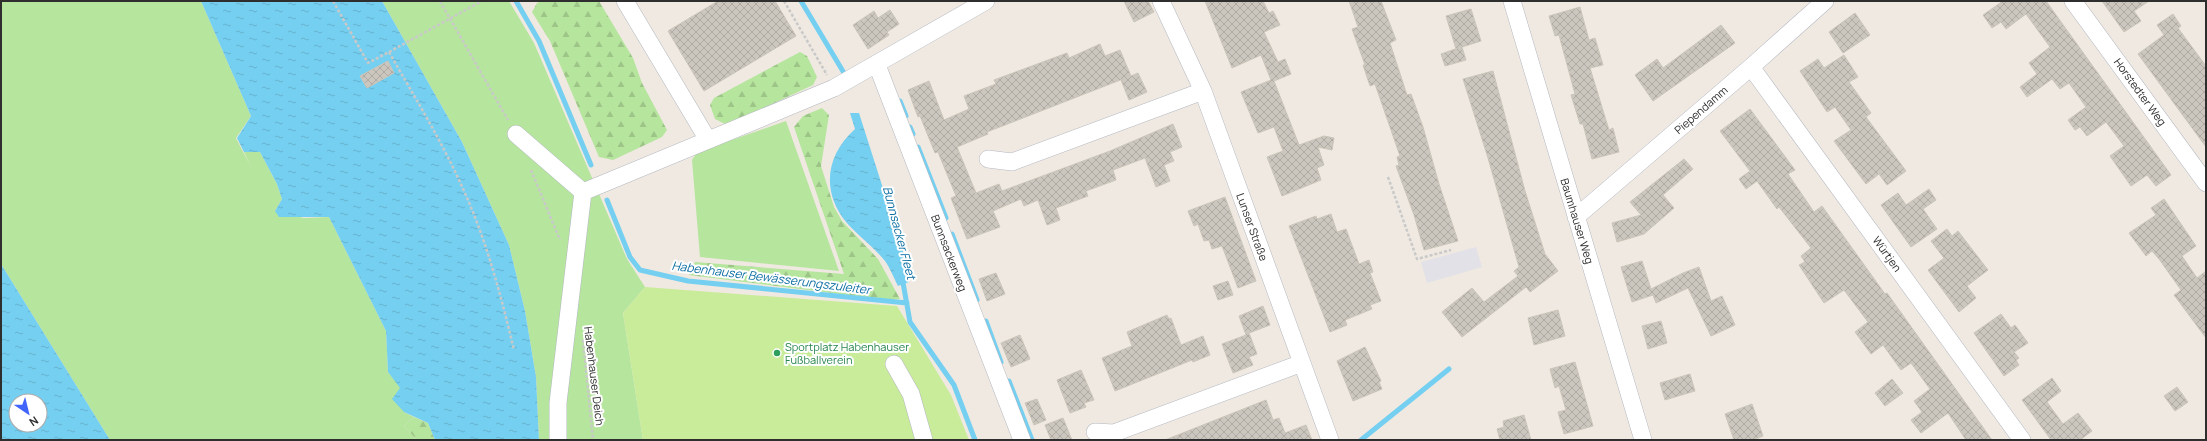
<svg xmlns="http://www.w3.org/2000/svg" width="2207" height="441" viewBox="0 0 2207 441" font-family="Manrope,sans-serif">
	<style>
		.industrial { fill: #e3e1e8 }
		.grass { fill: #b6e59e }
		.forest { fill: url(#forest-firs) }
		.pitch { fill: #c9ec9a }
		.water { fill: url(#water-ripples); fill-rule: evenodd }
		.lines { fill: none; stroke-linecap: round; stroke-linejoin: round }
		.stream { stroke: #75cff0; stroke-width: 5 }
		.building { fill: url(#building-cross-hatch); stroke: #cbc5ba }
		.minor-casing { stroke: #b4b7c1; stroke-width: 18 }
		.path { stroke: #c9c9c9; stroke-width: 2.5; stroke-dasharray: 3 2; stroke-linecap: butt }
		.minor { stroke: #fff; stroke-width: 17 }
		.leisure-dot { fill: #2e9e5b; stroke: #fff; stroke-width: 1.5 }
		.labels { text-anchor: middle; stroke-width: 4; stroke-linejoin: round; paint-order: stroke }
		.street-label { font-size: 11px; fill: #2e2e2e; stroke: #fff }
		.leisure-label { font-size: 11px; fill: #27864d; stroke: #fff; text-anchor: start }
		.water-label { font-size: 12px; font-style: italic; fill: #0d6fa3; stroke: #fff }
	</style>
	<defs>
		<pattern id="forest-firs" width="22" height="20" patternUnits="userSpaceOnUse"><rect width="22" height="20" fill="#b6e59e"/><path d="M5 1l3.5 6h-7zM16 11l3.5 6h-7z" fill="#9dc588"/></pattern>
		<pattern id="water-ripples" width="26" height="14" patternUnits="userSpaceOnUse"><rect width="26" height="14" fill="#75cff0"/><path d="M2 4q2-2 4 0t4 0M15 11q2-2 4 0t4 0" fill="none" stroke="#66b2ce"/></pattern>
		<pattern id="building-cross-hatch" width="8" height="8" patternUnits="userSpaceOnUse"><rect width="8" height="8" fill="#cbc7bf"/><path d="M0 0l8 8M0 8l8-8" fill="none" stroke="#afaba4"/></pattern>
	</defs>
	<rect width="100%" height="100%" fill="#efe9e1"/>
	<!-- industrial -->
	<path class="industrial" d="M1476 247 1482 267 1427 283 1421 262Z"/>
	<!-- grass -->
	<path class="grass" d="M1 1H201L251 116 236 138 251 167 244 152H260L277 184 282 199 275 211 304 218 329 217 386 331 388 372 401 388 404 412 414 417 404 426 417 440H110L1 264Z
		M382 1H509L534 43 627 259 645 287 623 313 643 440H539L536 377 525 311 509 245 462 142Z
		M786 121 839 271 700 257 692 160 696 154 703 150Z"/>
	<!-- forest -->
	<path class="forest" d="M541 1H599L633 58 642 83 667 130 662 137 613 160 599 157 550 41 532 12 537 3Z
		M800 52 807 56 817 77 813 85 727 125 715 119 710 105 714 98Z
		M822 108 829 115 821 166 834 207 842 221 878 259 900 299 888 300 689 275 695 262 844 274 794 127 803 116Z
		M414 417 428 423 435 440H417L404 426Z"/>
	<!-- pitch -->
	<path class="pitch" d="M645 287 897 306 951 395 969 440H643L623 313Z"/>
	<!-- water -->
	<path class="water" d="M201 1H382L462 142 509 245 525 311 536 377 539 440H435L428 423 404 412 392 399 400 388 388 372 386 331 329 217H279L275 211 282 199 277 184 260 152H244L237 138 251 116Z
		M850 113H859L909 270V282L898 286C894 278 890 268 885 261 874 247 858 236 846 222 821 191 826 155 855 129Z
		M1 264 110 440H1ZM16 401H40V425H16Z"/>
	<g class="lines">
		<!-- stream -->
		<path class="stream" d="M516 1 539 41 591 165
			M801 1 844 73
			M900 101 906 116
			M910 127 913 134
			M918 147 946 218
			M607 200 630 257 640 270 688 281 907 303
			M952 234 977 300
			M902 277 910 322 954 385 975 440
			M986 321 1001 362
			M1009 381 1032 440
			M1361 440 1449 369"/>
	</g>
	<!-- building -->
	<path class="building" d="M718 1H775L796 36 704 91 668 31Z
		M1124 1H1148L1154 12 1134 22Z
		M1205 1H1263L1269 13 1273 11 1280 25 1264 32 1278 62 1285 59 1291 74 1274 81 1299 145 1324 136 1334 138 1332 150 1318 147 1324 165 1317 168 1321 180 1282 196 1267 157 1283 151 1274 127 1258 133 1241 92 1271 80 1261 55 1232 68Z
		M1349 1H1381L1396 40 1390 43 1407 95 1411 94 1423 127 1439 184 1458 241 1424 250 1414 215 1396 166 1399 165 1397 157 1400 156 1375 84 1370 86 1363 65H1365L1352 29 1358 27Z
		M2003 1H2046L2171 175 2156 186 2147 175 2131 186 2110 156 2124 146 2106 122 2087 136 2080 127 2075 130 2068 120 2086 107 2069 83 2060 89 2052 79 2027 97 2020 87 2037 74 2029 63 2050 47 2026 14 2006 29 2001 22 1992 28 1983 15Z
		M2102 1H2149L2134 11 2141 21 2124 32Z
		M1580 7 1589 40 1595 38 1603 65 1590 68 1609 130 1613 128 1619 152 1592 159 1583 124H1580L1571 95 1575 94 1559 35 1555 36 1549 16Z
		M1471 9 1481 41 1462 47 1466 60 1445 66 1441 54 1458 48 1456 49 1446 16Z
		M890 10 899 24 887 32 889 35 868 49 853 25 874 11 878 18Z
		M1855 13 1870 35 1843 53 1829 32Z
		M2173 14 2181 26 2178 28 2206 66V147L2138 54 2164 35 2157 25Z
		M1721 25 1735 43 1653 101 1635 75 1657 59 1663 68Z
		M1100 44 1105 56 1120 50 1131 76 1138 73 1147 92 1129 100 1121 80 1123 79 987 132 988 134 957 147 976 193 999 184 1002 191 1110 151 1173 124 1182 147 1170 152 1174 161 1164 165 1170 181 1156 187 1145 158 1113 170 1116 180 1086 191 1088 196 1056 208 1060 220 1047 225 1038 200 1024 206 1021 199 993 211 1000 227 967 239 951 198 956 196 938 152 935 153 920 116 918 117 908 90 929 81 944 120 969 109 964 96 996 84 994 80 1067 53 1069 58Z
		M1844 55 1858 77 1849 82 1871 113 1866 117 1906 171 1887 185 1879 174 1866 184 1834 141 1851 130 1835 107 1827 112 1800 71 1818 59 1824 68Z
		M388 61 394 73 367 88 360 76Z
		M1493 71 1525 191 1545 254 1558 271 1530 292 1526 287 1462 337 1442 312 1472 288 1484 302 1518 276 1514 271 1519 267 1488 158 1463 79Z
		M1750 109 1795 170 1788 174 1814 212 1822 206 1885 294 1887 293 1992 440H1966L1948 413 1921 433 1911 420 1922 412 1914 401 1930 389 1911 363 1901 370 1883 345 1871 354 1855 332 1868 322 1844 290 1824 303 1799 265 1805 262 1801 256 1811 248 1779 207 1777 209 1757 181 1746 189 1739 179 1750 171 1720 131Z
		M1684 159 1693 169 1663 195 1674 208 1644 234 1617 242 1612 223 1641 215 1630 202Z
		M1929 189 1936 200 1923 209 1937 229 1911 247 1881 205 1898 193 1906 205Z
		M1225 197 1256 281 1238 288 1222 246 1212 249 1209 240 1204 241 1198 224 1194 226 1188 211Z
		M2164 199 2196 246 2182 256 2197 278 2206 271V338L2174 295 2181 290 2159 259 2152 251 2146 256 2129 233 2156 215 2151 208Z
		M1331 214 1337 232 1346 229 1359 264 1369 260 1373 272 1370 273 1381 301 1370 305 1372 309 1345 320 1347 325 1330 332 1289 226 1316 216 1317 219Z
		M1947 229 1952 236 1958 231 1988 270 1967 286 1976 298 1959 312 1928 270 1944 258 1931 241Z
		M1642 261 1651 289 1683 273 1699 267 1711 301 1722 296 1735 325 1711 336 1688 288 1656 303 1653 295 1632 302 1621 267Z
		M996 273 1005 294 987 301 979 279Z
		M1228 281 1233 295 1218 300 1213 286Z
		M1263 306 1270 325 1249 333 1257 354 1249 357 1253 365 1233 373 1222 344 1246 335 1239 316Z
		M1558 310 1565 336 1534 345 1528 318Z
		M2001 314 2011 328 2015 325 2028 343 2014 352 2019 358 2016 360 2019 365 2004 376 1974 333Z
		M1167 315 1169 319 1171 318 1181 345 1203 336 1210 355 1193 362 1192 360 1115 391 1102 358 1132 346 1127 332Z
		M1661 321 1667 343 1648 349 1642 326Z
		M1020 335 1030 359 1011 367 1001 343Z
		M1365 347 1381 381 1379 382 1382 389 1353 401 1337 361Z
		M1575 362 1593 426 1564 434 1558 412 1566 410 1559 386 1555 388 1550 369Z
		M1081 370 1094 400 1084 403 1086 407 1070 413 1057 380Z
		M1690 374 1695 391 1665 400 1660 383Z
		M2052 378 2061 391 2047 402 2063 424 2078 413 2092 431 2080 440H2051L2022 400Z
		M1892 379 1903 393 1885 406 1875 393Z
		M2177 387 2188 402 2175 411 2164 396Z
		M1037 399 1046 420 1034 425 1025 403Z
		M1266 400 1273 420 1279 418 1285 433 1306 425 1312 440H1165Z
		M1752 404 1763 436 1753 440H1734L1725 414Z
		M1524 415 1531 440H1500L1497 429 1504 427 1503 421Z
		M1063 418 1072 440H1051L1045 425Z"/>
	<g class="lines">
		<!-- minor casing -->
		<g class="minor-casing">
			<path id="minor" d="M625 1 708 140
				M1161 1 1203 91 1330 440
				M1512 1 1643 440
				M2073 1 2206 183
				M877 65 1022 440
				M1751 67 2022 440
				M516 134 583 192
				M988 159 1012 162 1203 91
				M583 192 834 88 986 1
				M1576 217 1751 67 1825 1
				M894 364 911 394 924 440
				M1095 432 1114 433 1302 363
				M558 440V403L583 192"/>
		</g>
		<!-- path -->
		<path class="path" d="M333 1 368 63 389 52C415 98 443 143 464 191 487 242 501 296 514 350
			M440 1 508 120
			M784 1 827 75
			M389 52 482 1
			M531 170 560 240
			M1388 177 1417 259 1451 250
			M583 340 593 440"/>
		<!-- minor -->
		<use href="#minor" class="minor"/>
	</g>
	<!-- markers -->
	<circle class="leisure-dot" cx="777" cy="353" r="4"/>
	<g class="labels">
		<!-- street labels -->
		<g class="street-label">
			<text transform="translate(2140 92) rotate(54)" y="4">Horstedter Weg</text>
			<text transform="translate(1701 110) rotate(-41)" y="4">Piependamm</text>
			<text transform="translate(1577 221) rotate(73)" y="4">Baumhauser Weg</text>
			<text transform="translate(1252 227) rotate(70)" y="4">Lunser Straße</text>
			<text transform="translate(949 253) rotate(69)" y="4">Bunnsackerweg</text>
			<text transform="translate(1887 254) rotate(54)" y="4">Würtjen</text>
			<text transform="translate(594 376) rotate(83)" y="4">Habenhauser Deich</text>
		</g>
		<!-- leisure labels -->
		<g class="leisure-label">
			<text x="785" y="351">Sportplatz Habenhauser<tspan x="785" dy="13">Fußballverein</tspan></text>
		</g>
		<!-- water labels -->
		<g class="water-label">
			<text transform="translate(899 233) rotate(75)" y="4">Bunnsacker Fleet</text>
			<text transform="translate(771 278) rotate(7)" y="4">Habenhauser Bewässerungszuleiter</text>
		</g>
	</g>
	<!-- border -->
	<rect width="2207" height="441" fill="none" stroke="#2e2e2e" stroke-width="4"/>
	<!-- north arrow -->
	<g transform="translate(28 413) rotate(145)"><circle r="19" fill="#ffffff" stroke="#ababab"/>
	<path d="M0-3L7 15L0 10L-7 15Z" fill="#4264fb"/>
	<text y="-6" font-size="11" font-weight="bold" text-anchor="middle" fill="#2e2e2e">N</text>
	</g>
</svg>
